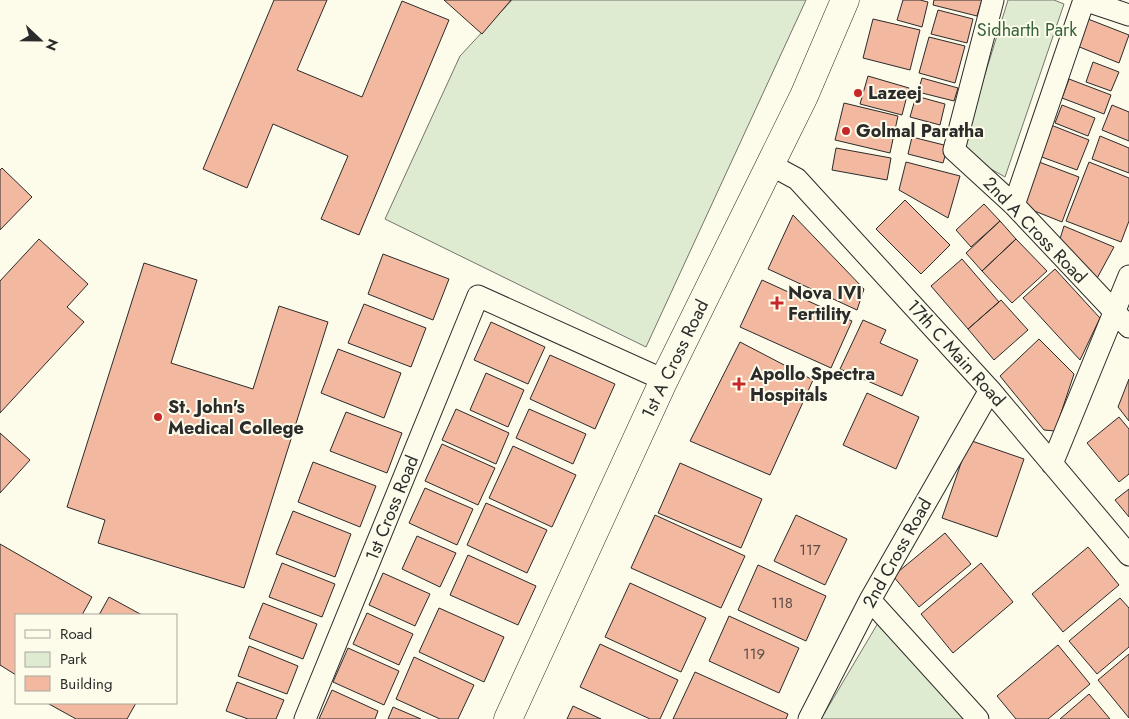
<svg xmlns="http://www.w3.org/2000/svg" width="1129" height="719" viewBox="0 0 1129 719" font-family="Jost,sans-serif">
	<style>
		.green { fill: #deebd1; stroke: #74746e }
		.building { fill: #f2b8a0; stroke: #2b2b2b }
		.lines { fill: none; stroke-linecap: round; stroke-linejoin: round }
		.minor-casing { stroke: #2b2b2b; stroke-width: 23 }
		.tertiary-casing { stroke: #2b2b2b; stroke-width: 29 }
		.minor { stroke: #fdfbea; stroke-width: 21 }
		.tertiary { stroke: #fdfbea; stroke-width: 28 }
		.poi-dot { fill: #c62828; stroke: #fdfbea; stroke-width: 2 }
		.labels { text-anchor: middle; stroke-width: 4; stroke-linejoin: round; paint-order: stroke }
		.number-label { font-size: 15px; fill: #5d4e48 }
		.park-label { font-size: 18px; fill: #34623c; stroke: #fdfbea }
		.poi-label { font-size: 18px; font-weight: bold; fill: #2b2b2b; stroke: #fdfbea; text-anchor: start }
		.street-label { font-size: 18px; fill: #2b2b2b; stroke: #fdfbea }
	</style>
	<rect width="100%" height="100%" fill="#fdfbea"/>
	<!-- green -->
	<path class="green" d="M512 0H806L646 347 385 219 460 56Z
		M1008 0H1054L1064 4 1005 177 961 152Z
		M878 623 964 719H821Z"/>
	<!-- building -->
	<path class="building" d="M274 0H327L297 70 362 97 402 1 449 20 359 235 321 219 348 156 273 124 247 188 203 169Z
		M444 0H511L482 34Z
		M903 0H920L928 2 922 27 897 20Z
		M934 0H982L977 16 933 5Z
		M938 10 973 19 967 43 931 34Z
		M873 19 920 30 910 70 863 58Z
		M1088 19 1129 35 1119 63 1077 46Z
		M929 37 965 46 955 83 919 73Z
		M1093 62 1119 72 1111 91 1086 82Z
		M868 76 909 88 902 115 860 104Z
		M922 78 958 88 954 101 918 92Z
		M1069 79 1111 95 1104 114 1062 98Z
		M916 96 945 104 940 125 910 117Z
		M844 103 898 116 890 153 835 140Z
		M1062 105 1095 118 1088 136 1055 123Z
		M1112 105 1129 112V141L1102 130Z
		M1051 125 1089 140 1077 170 1039 156Z
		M1100 136 1129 148V173L1092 159Z
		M912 137 948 146 943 163 908 154Z
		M836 148 891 158 887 180 832 170Z
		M906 162 960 176 948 218 899 190Z
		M1039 162 1079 177 1062 222 1022 206Z
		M1089 162 1129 178V221L1121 242 1066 221Z
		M2 168 32 197 0 230V170Z
		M905 200 950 245 921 274 876 229Z
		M984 204 1000 221 971 247 956 230Z
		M793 215 864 289 857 310 768 269Z
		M1000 221 1016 239 982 271 966 253Z
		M1064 226 1114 247 1095 282 1059 242Z
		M39 239 88 284 67 307 84 322 0 413V281Z
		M1016 239 1047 271 1012 303 982 271Z
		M383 254 449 279 433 320 368 294Z
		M962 259 999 302 968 329 931 286Z
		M144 263 197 280 171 363 253 389 279 306 328 322 244 588 98 543 105 520 67 507Z
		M1055 269 1100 318 1080 360 1023 298Z
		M762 280 852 321 831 368 740 327Z
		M1001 300 1028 330 994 360 968 329Z
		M364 304 426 328 411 367 348 343Z
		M863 320 886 330 880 343 918 360 902 396 840 369Z
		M491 322 545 347 528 384 474 360Z
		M1039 339 1074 374 1055 431 1044 430 1000 376Z
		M740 342 813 380 770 475 690 441Z
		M338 349 401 373 384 418 321 393Z
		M550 355 615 384 595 429 530 399Z
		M486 373 524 390 508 427 470 410Z
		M1129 379V421L1118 407Z
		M867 393 919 417 896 469 843 445Z
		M456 409 509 433 496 464 442 440Z
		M529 409 586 434 573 464 516 438Z
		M346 412 402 433 387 473 330 451Z
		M1119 417 1129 429V474L1119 482 1087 443Z
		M0 433 30 460 0 493Z
		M969 440 1024 459 997 537 942 518Z
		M442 444 495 468 478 505 425 481Z
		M513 446 576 475 552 527 489 498Z
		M313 462 376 486 360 527 298 502Z
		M680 463 762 499 741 548 658 513Z
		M425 488 473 509 457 545 409 523Z
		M1129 489V517L1115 500Z
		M486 503 547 530 527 573 467 545Z
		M293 511 351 534 335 577 276 554Z
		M655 515 745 556 721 608 631 568Z
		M796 515 847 539 825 585 774 561Z
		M945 533 971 564 919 607 893 576Z
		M417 536 456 553 440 587 402 569Z
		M0 544 92 597 82 615H16V675L0 665Z
		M1088 547 1119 585 1063 632 1032 594Z
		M468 555 536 586 518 625 450 595Z
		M282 563 335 584 322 617 269 597Z
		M981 563 1013 602 953 653 921 614Z
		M758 565 826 596 806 641 738 610Z
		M383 573 430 594 415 626 369 605Z
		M630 583 706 618 681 672 605 637Z
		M109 597 142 615H99Z
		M1120 598 1129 608V647L1097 674 1069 641Z
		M263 603 317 624 303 659 249 638Z
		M439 608 504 637 484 682 419 652Z
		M367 613 413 634 399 665 353 644Z
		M729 616 799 648 779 693 709 661Z
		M600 644 678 680 660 719H650L580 687Z
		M1058 645 1090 684 1048 719H1016L997 696Z
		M249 646 298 666 287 694 238 676Z
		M348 648 399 671 384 705 333 682Z
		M1129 654V718L1098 680Z
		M414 657 474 685 458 719H440L396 699Z
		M695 672 788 714 786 719H673Z
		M237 682 284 700 276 719H248L226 711Z
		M332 690 378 711 375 719H319Z
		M1089 694 1110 719H1060Z
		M50 703H136L127 719H76L49 704Z
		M573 706 601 719H567Z
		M393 707 421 719H388Z"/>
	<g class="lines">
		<!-- minor casing -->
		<g class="minor-casing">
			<path id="minor" d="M993 0 954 150 1014 205 1129 327
				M1084 0 1129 15
				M771 165 797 179 990 390 1129 555
				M1014 205 1084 0
				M1052 464 1129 276
				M870 600 978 719
				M305 719 478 296 664 380
				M809 719 870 600 990 390"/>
		</g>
		<!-- tertiary casing -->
		<g class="tertiary-casing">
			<path id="tertiary" d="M508 719 664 380 804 96 845 0"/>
		</g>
		<!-- minor -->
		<use href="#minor" class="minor"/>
		<!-- tertiary -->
		<use href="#tertiary" class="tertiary"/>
	</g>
	<!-- markers -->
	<g class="poi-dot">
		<circle cx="858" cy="93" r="5"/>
		<circle cx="846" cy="131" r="5"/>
		<path d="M774.5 295.5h5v5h5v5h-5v5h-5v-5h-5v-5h5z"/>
		<path d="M736.5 376.5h5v5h5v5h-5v5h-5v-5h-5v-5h5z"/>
		<circle cx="158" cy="417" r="5"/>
	</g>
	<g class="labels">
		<!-- number labels -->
		<g class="number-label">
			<text x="810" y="555">117</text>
			<text x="782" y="608">118</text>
			<text x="754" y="659">119</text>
		</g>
		<!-- park labels -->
		<g class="park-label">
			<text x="1027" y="36">Sidharth Park</text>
		</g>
		<!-- poi labels -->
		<g class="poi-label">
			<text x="868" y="99">Lazeej</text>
			<text x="856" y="137">Golmal Paratha</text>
			<text x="788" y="299">Nova IVI<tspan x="788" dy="21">Fertility</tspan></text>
			<text x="750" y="380">Apollo Spectra<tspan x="750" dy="21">Hospitals</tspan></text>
			<text x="168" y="413">St. John's<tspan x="168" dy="21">Medical College</tspan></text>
		</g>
		<!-- street labels -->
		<g class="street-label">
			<text transform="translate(1035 230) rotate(46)" y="6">2nd A Cross Road</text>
			<text transform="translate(956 353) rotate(48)" y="6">17th C Main Road</text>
			<text transform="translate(675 359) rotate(-64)" y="6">1st A Cross Road</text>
			<text transform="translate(392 508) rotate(-68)" y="6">1st Cross Road</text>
			<text transform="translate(897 553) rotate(-61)" y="6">2nd Cross Road</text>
		</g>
	</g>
	<!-- legend -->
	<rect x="15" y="614" width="162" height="90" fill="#fdfbea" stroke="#a9a89e"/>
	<rect x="25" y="630" width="25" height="8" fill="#fdfbea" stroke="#a9a89e"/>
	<text x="60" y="639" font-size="15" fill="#2b2b2b">Road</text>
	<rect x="25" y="652" width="25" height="15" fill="#deebd1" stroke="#a9a89e"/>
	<text x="60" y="664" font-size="15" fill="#2b2b2b">Park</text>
	<rect x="25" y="676" width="25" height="15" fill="#f2b8a0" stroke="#a9a89e"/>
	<text x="60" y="689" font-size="15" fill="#2b2b2b">Building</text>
	<!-- north arrow -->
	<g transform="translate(40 40) rotate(112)" stroke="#fdfbea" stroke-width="4" paint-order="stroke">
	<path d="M0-4L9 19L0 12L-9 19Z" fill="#2b2b2b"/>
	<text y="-8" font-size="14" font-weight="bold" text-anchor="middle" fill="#2b2b2b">N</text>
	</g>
</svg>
